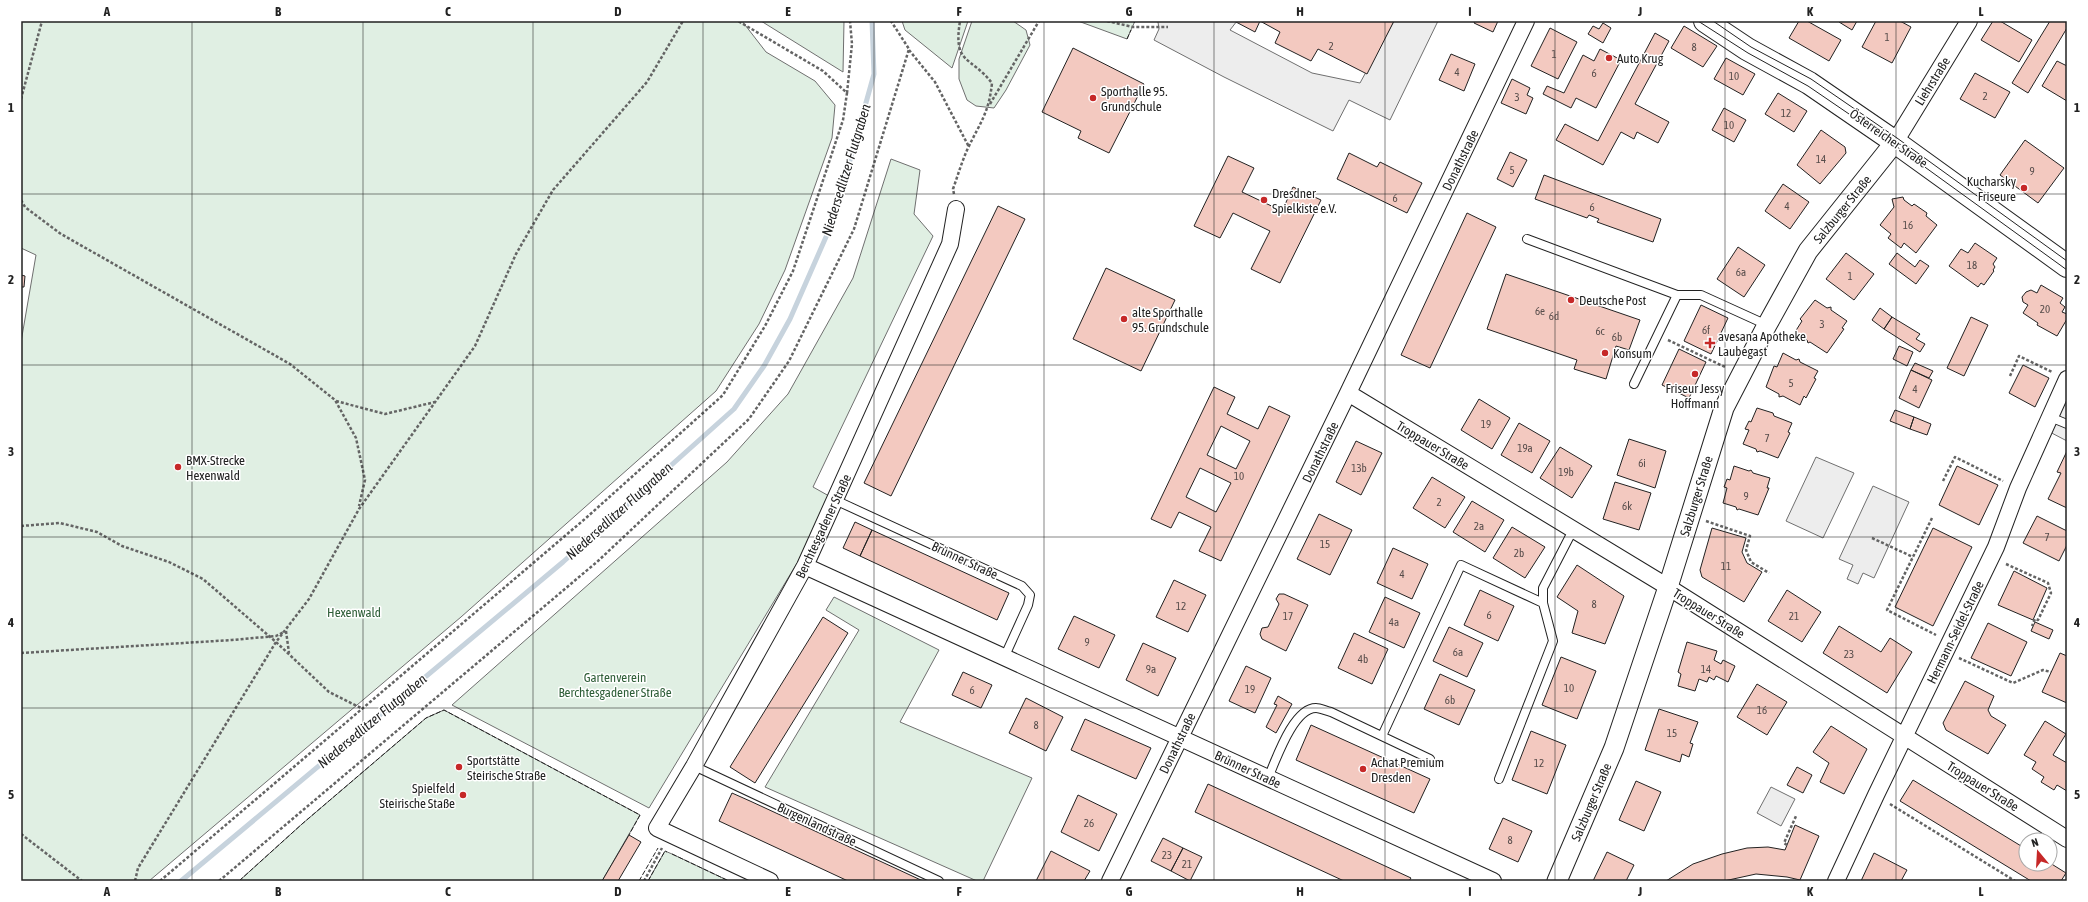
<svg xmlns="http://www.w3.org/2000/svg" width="2088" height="902" viewBox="0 0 2088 902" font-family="'Asap Condensed',sans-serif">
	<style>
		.green { fill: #e0efe3; stroke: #6f6f6f }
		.parking { fill: #ededed; stroke: #6f6f6f }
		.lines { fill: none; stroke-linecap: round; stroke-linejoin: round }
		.stream { stroke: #c7d3dd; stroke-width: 5 }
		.building { fill: #f3c9c0; stroke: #222; fill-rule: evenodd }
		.service-casing { stroke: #222; stroke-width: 10 }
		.minor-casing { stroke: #222; stroke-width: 18 }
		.tertiary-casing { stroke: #222; stroke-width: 21 }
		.secondary-casing { stroke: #222; stroke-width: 24 }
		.path { stroke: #646464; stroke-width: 2.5; stroke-dasharray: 3 2; stroke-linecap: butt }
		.service { stroke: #fff; stroke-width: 8 }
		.minor { stroke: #fff; stroke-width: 16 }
		.tertiary { stroke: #fff; stroke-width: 19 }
		.secondary { stroke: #fff; stroke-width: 22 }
		.tram { stroke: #222; stroke-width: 1 }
		.fence { stroke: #222; stroke-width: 1; stroke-dasharray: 5 2; stroke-linecap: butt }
		.grid { fill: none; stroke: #222; stroke-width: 1; stroke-opacity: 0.55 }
		.poi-dot { fill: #c62828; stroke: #fff; stroke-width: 1.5 }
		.labels { text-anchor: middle; stroke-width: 3; stroke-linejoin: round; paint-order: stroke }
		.number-label { font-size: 11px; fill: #564c4a }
		.poi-label { font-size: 13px; fill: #222; stroke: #fff; text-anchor: start }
		.street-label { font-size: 13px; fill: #222; stroke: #fff }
		.park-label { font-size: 13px; fill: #2f5e38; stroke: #fff }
		.water-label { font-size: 14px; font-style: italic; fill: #222; stroke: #fff }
		.neatline { fill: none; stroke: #222; stroke-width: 1.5 }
		.grid-label { font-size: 13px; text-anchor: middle; font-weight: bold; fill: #222 }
	</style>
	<rect width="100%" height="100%" fill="#fff"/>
	<!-- green -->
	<path class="green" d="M21 21H742L766 52 815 81 835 105 832 138 785 270 759 324 716 391 461 617 149 881H21V342L36 255 21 248Z
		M761 21H844L843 72Z
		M902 21H968L952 68 905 30Z
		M972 21H1013L1026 30 1030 45 1006 90 994 108 976 106 967 100 959 79V59Z
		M1078 21H1135L1127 39Z
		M891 159 920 170 914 214 933 236 813 487 829 496 802 555 649 808 452 705 727 462 788 394 853 278Z
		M834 597 939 650 900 722 1032 778 983 881H977L765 787 859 630 826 610Z
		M444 710 640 815 602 881H239L302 824 426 718Z
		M665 851 672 854 729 881H648Z"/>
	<!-- parking -->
	<path class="parking" d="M1155 21H1237L1230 30 1312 73 1360 83 1394 21H1438L1390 120 1349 100 1333 131 1224 77 1154 40 1159 29 1158 22Z
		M2067 392V441L2044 429Z
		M1816 457 1854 473 1823 538 1786 521Z
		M1873 486 1909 502 1874 578 1863 573 1858 584 1847 579 1853 565 1839 559Z
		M1771 787 1795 799 1781 826 1757 813Z"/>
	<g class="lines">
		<!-- stream -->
		<path class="stream" d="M181 881 563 562 734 409 764 366 790 319 833 221 874 74 872 21"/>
	</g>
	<!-- building -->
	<path class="building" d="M1237 21H1394L1367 74 1318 49 1311 61 1275 43 1280 32 1260 21 1255 32 1236 22Z
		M1475 21H1498L1493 32 1474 23Z
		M1799 21H1807L1841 40 1829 61 1789 38Z
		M1840 21H1857L1852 30 1839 22Z
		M1876 21H1900L1911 27 1892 63 1862 47Z
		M1993 21H2000L2032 40 2019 62 1981 40Z
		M2050 21H2067V28L2028 93 2012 83Z
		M1603 23 1611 28 1603 43 1588 34 1593 26 1599 29Z
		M1684 26 1717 46 1703 67 1671 48Z
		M1550 28 1577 42 1558 79 1531 66Z
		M1655 33 1669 41 1635 104 1669 122 1658 143 1637 132 1634 139 1621 132 1603 165 1556 140 1565 124 1598 141Z
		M1073 48 1144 84 1109 153 1078 138 1081 131 1042 112Z
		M1600 49 1621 60 1596 108 1576 98 1571 108 1543 94 1547 86 1564 93 1583 55 1594 61Z
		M1451 54 1475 64 1464 91 1439 80Z
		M1726 58 1755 74 1743 95 1714 79Z
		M2057 61 2067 66V101L2042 86Z
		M1975 73 2010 92 1995 118 1960 99Z
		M1512 79 1530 88 1527 95 1533 98 1526 114 1501 103Z
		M1778 93 1807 111 1794 132 1765 114Z
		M1724 108 1746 120 1734 142 1712 130Z
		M1821 130 1845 147 1846 153 1820 184 1797 165Z
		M2025 140 2064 168 2038 203 2000 175Z
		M1510 152 1527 160 1513 187 1497 179Z
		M1349 153 1377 167 1380 162 1422 183 1407 213 1337 179Z
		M1228 156 1254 168 1242 192 1282 211 1293 187 1321 200 1280 283 1251 269 1270 231 1233 213 1220 238 1194 226Z
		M1544 175 1661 219 1653 242 1597 222 1599 219 1589 215 1587 218 1535 199Z
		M1783 184 1809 202 1790 229 1765 211Z
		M1903 197 1904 200 1912 206 1914 204 1927 213 1926 216 1937 225 1916 253 1904 243 1901 248 1888 238 1891 234 1880 225 1894 207 1892 199Z
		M998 206 1025 219 891 496 864 483Z
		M1467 213 1496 227 1430 368 1401 355Z
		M1975 243 1997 258 1993 264 1995 267 1993 270 1994 271 1984 285 1981 283 1978 287 1949 266 1961 249 1968 253Z
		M1738 247 1765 265 1744 297 1717 279Z
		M1846 253 1874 274 1854 300 1826 279Z
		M1897 253 1915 267 1920 260 1929 266 1916 284 1889 264Z
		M1106 268 1175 300 1141 371 1073 339Z
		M1506 274 1640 320 1629 350 1616 346 1606 379 1574 369 1577 360 1487 329Z
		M21 275 25 276 24 287H21Z
		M2041 285 2063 298 2060 303 2065 307 2062 312 2067 314V319L2057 336 2037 325 2038 323 2023 313 2028 305 2023 302 2022 297 2026 292 2031 290 2037 293Z
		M1815 300 1827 308 1831 307V310L1847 321 1842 328 1844 329 1827 353 1810 342 1808 343 1807 340 1795 332 1802 321 1800 319Z
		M1701 305 1728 318 1711 354 1684 341Z
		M1880 308 1892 317 1884 329 1872 320Z
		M1892 317 1920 334 1916 339 1925 344 1920 352 1884 329Z
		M1971 317 1988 325 1964 376 1947 368Z
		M1899 346 1913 352 1907 366 1893 359Z
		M1679 349 1706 362 1689 398 1662 385Z
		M1783 353 1796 360 1799 359 1800 362 1818 371 1814 378 1816 379 1806 398 1804 396 1800 405 1783 396 1779 397V394L1766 387 1774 366 1777 367Z
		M1915 363 1933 371 1929 378 1911 370Z
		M2023 365 2049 378 2035 407 2009 393Z
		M1911 370 1932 380 1919 408 1899 398Z
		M1214 387 1235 397 1227 414 1258 429 1269 406 1290 416 1221 561 1199 551 1211 527 1179 512 1171 528 1151 519ZM1221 426 1250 441 1236 469 1207 455ZM1200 468 1231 483 1216 512 1186 497Z
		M1479 399 1510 418 1492 449 1461 430Z
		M1757 408 1773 413 1774 416 1792 423 1788 432 1790 433 1778 458 1760 451 1757 452 1756 449 1743 444 1749 430 1745 429 1749 421 1751 422Z
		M1895 410 1914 417 1910 429 1890 421Z
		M1914 417 1931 424 1927 435 1910 429Z
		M1519 423 1550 441 1532 473 1501 455Z
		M1629 439 1666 451 1655 488 1617 475Z
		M1356 441 1382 453 1361 495 1336 482Z
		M1560 447 1592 466 1572 498 1540 478Z
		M2067 451V508L2048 499 2061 473 2057 472Z
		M1734 466 1749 471 1751 470 1753 473 1770 478 1767 488H1769L1758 515 1739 509 1737 510 1736 507 1723 503 1727 488 1724 487 1727 479 1730 480Z
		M1957 466 1998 485 1979 525 1939 505Z
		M1432 477 1465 497 1445 528 1413 508Z
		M1615 482 1651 493 1639 530 1603 519Z
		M1472 501 1504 520 1485 552 1453 532Z
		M1319 514 1352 530 1330 575 1297 559Z
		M2037 516 2067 531V545L2059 561 2023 543Z
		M855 522 872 530 860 556 843 548Z
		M1512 527 1545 547 1525 578 1493 558Z
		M1712 528 1746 538 1742 552 1747 563 1762 572 1744 602 1702 577 1700 570Z
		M1933 528 1972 547 1933 626 1895 607Z
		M872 530 1009 593 997 620 860 556Z
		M1393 548 1428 564 1412 599 1377 583Z
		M1577 565 1624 596 1605 644 1572 633 1578 611 1557 597Z
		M2014 571 2047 588 2033 620 1998 605Z
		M1174 580 1206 595 1188 632 1156 617Z
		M1480 590 1514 606 1498 641 1464 625Z
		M1787 590 1821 612 1802 642 1768 621Z
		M1279 594H1284L1308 605 1286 651 1262 639 1260 634 1262 628 1268 627 1279 604 1276 599Z
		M1385 597 1420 613 1404 648 1369 632Z
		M1074 616 1115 635 1099 668 1058 649Z
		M823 617 848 633 755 783 730 767Z
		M2035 622 2053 630 2049 639 2031 631Z
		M1988 623 2027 642 2011 676 1971 658Z
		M1839 626 1881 652 1890 638 1912 652 1887 693 1823 653Z
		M1449 627 1483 643 1467 677 1433 661Z
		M1354 633 1388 649 1372 684 1338 668Z
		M1687 642 1717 651 1714 660 1721 664 1723 660 1735 666 1728 682 1716 676 1714 680 1709 677 1707 682 1699 679 1695 691 1678 686 1681 674 1678 672Z
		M1143 643 1176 658 1158 696 1126 680Z
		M2060 653 2067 656V703L2042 692Z
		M1561 657 1596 671 1577 719 1542 705Z
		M1246 666 1271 678 1255 713 1229 701Z
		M963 672 992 685 981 708 952 695Z
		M1440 674 1475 690 1459 725 1424 709Z
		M1965 681 1994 696 1988 710 1991 716 2006 725 1988 754 1946 730 1943 723Z
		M1757 684 1787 702 1767 735 1737 717Z
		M1278 696 1292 704 1276 733 1266 727 1277 705 1274 704Z
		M1026 698 1063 717 1046 751 1009 733Z
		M1659 709 1698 722 1690 743 1693 744 1689 757 1682 754 1680 762 1645 750Z
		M1085 719 1151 748 1136 779 1071 750Z
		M2045 721 2066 734 2053 755 2067 763V791L2057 785 2054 790 2041 782 2044 777 2032 769 2036 762 2024 755Z
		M1311 725 1430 779 1414 813 1296 760Z
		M1831 726 1867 749 1844 794 1820 782 1829 763 1813 752Z
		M1531 731 1566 745 1547 794 1512 780Z
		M1797 767 1812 775 1803 793 1787 785Z
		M1913 780 2026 849V864L2050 863 2066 873 2061 881H2031L1900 801Z
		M1636 781 1661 792 1644 831 1619 820Z
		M1208 784 1411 878 1409 881H1344L1195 812Z
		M732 793 750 801 923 881H848L719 821Z
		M1078 795 1117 814 1099 851 1061 832Z
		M1503 818 1532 831 1518 862 1489 849Z
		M1795 825 1819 836 1800 880 1787 877 1756 874 1724 881H1666L1693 864 1722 854 1747 848 1768 847 1785 850Z
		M629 835 641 842 618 881H602Z
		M1163 838 1183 848 1171 871 1151 861Z
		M1183 848 1202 857 1190 881 1171 871Z
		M1051 851 1090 871 1084 881H1036Z
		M1607 852 1634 865 1626 881H1593Z
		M1874 853 1907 870 1901 881H1861Z"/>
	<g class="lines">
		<!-- service casing -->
		<g class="service-casing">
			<path id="service" d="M1527 239 1677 295H1701L1767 325
				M1634 384 1677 295
				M2050 417 2067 424
				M835 500 1022 586 1030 595 1028 605 1004 658
				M1382 736 1461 565 1543 603
				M694 766 939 881
				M1268 778C1276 760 1293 708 1316 708 1320 708 1326 711 1331 712L1430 759
				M1499 779 1553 641 1543 603V588L1573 530"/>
		</g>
		<!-- minor casing -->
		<g class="minor-casing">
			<path id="minor" d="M1895 142 1969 21
				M1348 393 1668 587 2067 839
				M805 566 1493 881
				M770 881 657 828 694 766 805 566 950 244 956 209
				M1110 881 1348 393 1526 21
				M1836 881 1876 795 1996 547 2018 488 2067 379"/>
		</g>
		<!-- tertiary casing -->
		<g class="tertiary-casing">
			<path id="tertiary" d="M1557 881 1614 748 1668 587 1724 408 1767 325 1808 251 1895 142"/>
		</g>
		<!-- secondary casing -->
		<g class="secondary-casing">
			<path id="secondary" d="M1705 21 1747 49 1809 83 1895 142 2067 266"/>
		</g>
		<!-- path -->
		<path class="path" d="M1107 21 1133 27H1168
			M909 50 935 82 969 147
			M847 93 852 44 850 21
			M21 99 42 21
			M990 104 1039 21
			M954 194 953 189C958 175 962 161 968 148 980 123 989 113 992 83 970 55 953 65 960 21
			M21 200 25 207 61 234 290 364 335 400 356 438 365 480 359 506
			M1668 340 1725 367
			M2010 376 2019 356 2052 372
			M336 401 385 414 435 402
			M1943 481 1955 457 2003 481
			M1932 518 1887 610 1936 635
			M1706 521 1750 536 1746 550 1751 562 1769 573
			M21 526 60 523 97 532 122 546 169 562 203 579 276 642 329 692 363 709
			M1872 538 1913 557
			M2006 564 2048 583 2051 593 2038 620 2035 619 2032 626
			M286 631 289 653
			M21 653 232 640 276 636 284 632
			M1959 658 2013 683 2043 670 2051 672
			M1890 804 2015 881
			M21 834 82 881
			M1787 845 1784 843 1796 816
			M135 881 138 868 276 642 309 599 359 509 475 346 516 254 553 190 647 82 683 21
			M160 881 586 518 723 395 765 326 793 271 843 120 847 93 823 71 738 21
			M219 881 598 561 749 419 789 361 854 229 909 49 891 21
			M644 881 662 848"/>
		<!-- service -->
		<use href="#service" class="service"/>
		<!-- minor -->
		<use href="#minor" class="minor"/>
		<!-- tertiary -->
		<use href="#tertiary" class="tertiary"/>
		<!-- secondary -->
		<use href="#secondary" class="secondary"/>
		<!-- tram -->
		<path class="tram" d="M1698 21 1748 53 1808 86 1893 144 2067 270
			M1713 21 1751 47 1811 79 1897 138 2067 261"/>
		<!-- fence -->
		<path class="fence" d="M1134 23 1135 21
			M1127 39 1131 30
			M672 854 729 881
			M239 881 302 824 426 718 444 710 640 815 629 835
			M639 881 658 848
			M648 881 665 851 667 852"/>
	</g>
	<!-- grid -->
	<path class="grid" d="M192 21V881M363 21V881M533 21V881M703 21V881M874 21V881M1044 21V881M1214 21V881M1385 21V881M1555 21V881M1725 21V881M1896 21V881M21 194H2067M21 365H2067M21 537H2067M21 708H2067"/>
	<!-- markers -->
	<g class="poi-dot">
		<circle cx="1609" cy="58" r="4"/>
		<circle cx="1093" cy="98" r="4"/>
		<circle cx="2024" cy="188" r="4"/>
		<circle cx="1264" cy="200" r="4"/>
		<circle cx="1571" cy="300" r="4"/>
		<circle cx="1124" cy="319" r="4"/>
		<path d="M1708 337h4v4h4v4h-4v4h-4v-4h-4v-4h4z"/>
		<circle cx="1605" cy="353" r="4"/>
		<circle cx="1695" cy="374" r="4"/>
		<circle cx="178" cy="467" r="4"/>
		<circle cx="459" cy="767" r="4"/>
		<circle cx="1363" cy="769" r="4"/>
		<circle cx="463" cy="795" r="4"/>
	</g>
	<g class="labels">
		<!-- number labels -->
		<g class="number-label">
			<text x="1887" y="41">1</text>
			<text x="1331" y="50">2</text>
			<text x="1694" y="51">8</text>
			<text x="1554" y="58">1</text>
			<text x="1457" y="76">4</text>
			<text x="1594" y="77">6</text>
			<text x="1734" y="80">10</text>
			<text x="1985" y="100">2</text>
			<text x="1517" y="101">3</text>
			<text x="1786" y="117">12</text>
			<text x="1729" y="129">10</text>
			<text x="1821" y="163">14</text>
			<text x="1512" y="174">5</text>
			<text x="2032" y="175">9</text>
			<text x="1395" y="202">6</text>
			<text x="1787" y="210">4</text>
			<text x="1592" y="211">6</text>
			<text x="1908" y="229">16</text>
			<text x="1972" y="269">18</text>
			<text x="1741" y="276">6a</text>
			<text x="1850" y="280">1</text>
			<text x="2045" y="313">20</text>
			<text x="1540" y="315">6e</text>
			<text x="1554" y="320">6d</text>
			<text x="1822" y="328">3</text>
			<text x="1706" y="334">6f</text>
			<text x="1600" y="335">6c</text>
			<text x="1617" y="341">6b</text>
			<text x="1791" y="387">5</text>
			<text x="1915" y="393">4</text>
			<text x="1486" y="428">19</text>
			<text x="1767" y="442">7</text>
			<text x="1525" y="452">19a</text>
			<text x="1642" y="467">6i</text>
			<text x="1359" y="472">13b</text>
			<text x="1566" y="476">19b</text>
			<text x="1239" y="480">10</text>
			<text x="1746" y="500">9</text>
			<text x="1439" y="506">2</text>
			<text x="1627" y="510">6k</text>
			<text x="1479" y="530">2a</text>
			<text x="2047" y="541">7</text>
			<text x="1325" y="548">15</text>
			<text x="1519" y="557">2b</text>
			<text x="1726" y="570">11</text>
			<text x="1402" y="578">4</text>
			<text x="1594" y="608">8</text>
			<text x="1181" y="610">12</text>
			<text x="1489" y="619">6</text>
			<text x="1288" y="620">17</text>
			<text x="1794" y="620">21</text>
			<text x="1394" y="626">4a</text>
			<text x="1087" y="646">9</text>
			<text x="1458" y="656">6a</text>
			<text x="1849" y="658">23</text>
			<text x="1363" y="663">4b</text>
			<text x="1151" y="673">9a</text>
			<text x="1706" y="673">14</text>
			<text x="1569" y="692">10</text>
			<text x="1250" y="693">19</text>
			<text x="972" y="694">6</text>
			<text x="1450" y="704">6b</text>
			<text x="1762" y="714">16</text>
			<text x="1036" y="729">8</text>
			<text x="1672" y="737">15</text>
			<text x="1539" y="767">12</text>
			<text x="1089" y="827">26</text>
			<text x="1510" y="844">8</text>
			<text x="1167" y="859">23</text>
			<text x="1187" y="868">21</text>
		</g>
		<!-- poi labels -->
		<g class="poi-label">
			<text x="1617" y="63">Auto Krug</text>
			<text x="1101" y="96">Sporthalle 95.<tspan x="1101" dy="15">Grundschule</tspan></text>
			<text x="2016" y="186" text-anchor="end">Kucharsky<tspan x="2016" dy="15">Friseure</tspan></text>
			<text x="1272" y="198">Dresdner<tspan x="1272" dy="15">Spielkiste e.V.</tspan></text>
			<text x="1579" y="305">Deutsche Post</text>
			<text x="1132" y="317">alte Sporthalle<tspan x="1132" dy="15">95. Grundschule</tspan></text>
			<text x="1718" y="341">avesana Apotheke<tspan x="1718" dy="15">Laubegast</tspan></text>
			<text x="1613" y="358">Konsum</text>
			<text x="1695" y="393" text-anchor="middle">Friseur Jessy<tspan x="1695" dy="15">Hoffmann</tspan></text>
			<text x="186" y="465">BMX-Strecke<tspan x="186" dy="15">Hexenwald</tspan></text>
			<text x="467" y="765">Sportstätte<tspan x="467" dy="15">Steirische Straße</tspan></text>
			<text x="1371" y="767">Achat Premium<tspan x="1371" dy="15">Dresden</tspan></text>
			<text x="455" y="793" text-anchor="end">Spielfeld<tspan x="455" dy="15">Steirische Staße</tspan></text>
		</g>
		<!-- street labels -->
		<g class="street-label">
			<text transform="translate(1932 81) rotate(-58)" y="5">Liehrstraße</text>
			<text transform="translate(1889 138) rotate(35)" y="5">Österreicher Straße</text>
			<text transform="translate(1460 160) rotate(-64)" y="5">Donathstraße</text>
			<text transform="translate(1842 209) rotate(-51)" y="5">Salzburger Straße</text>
			<text transform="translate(1433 445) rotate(31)" y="5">Troppauer Straße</text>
			<text transform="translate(1320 452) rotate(-64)" y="5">Donathstraße</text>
			<text transform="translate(1696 496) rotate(-73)" y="5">Salzburger Straße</text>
			<text transform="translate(823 526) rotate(-65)" y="5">Berchtesgadener Straße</text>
			<text transform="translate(965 560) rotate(25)" y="5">Brünner Straße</text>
			<text transform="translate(1709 613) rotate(32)" y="5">Troppauer Straße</text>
			<text transform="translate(1955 632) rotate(-64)" y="5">Hermann-Seidel-Straße</text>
			<text transform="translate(1177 743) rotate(-64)" y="5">Donathstraße</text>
			<text transform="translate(1248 769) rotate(25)" y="5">Brünner Straße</text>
			<text transform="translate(1983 786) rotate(32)" y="5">Troppauer Straße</text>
			<text transform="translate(1591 802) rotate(-67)" y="5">Salzburger Straße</text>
			<text transform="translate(817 824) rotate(25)" y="5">Burgenlandstraße</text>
		</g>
		<!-- park labels -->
		<g class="park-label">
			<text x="354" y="617">Hexenwald</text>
			<text x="615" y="682">Gartenverein<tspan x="615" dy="15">Berchtesgadener Straße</tspan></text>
		</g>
		<!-- water labels -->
		<g class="water-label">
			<text transform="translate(846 170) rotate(-73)" y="5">Niedersedlitzer Flutgraben</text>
			<text transform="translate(619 511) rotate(-42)" y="5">Niedersedlitzer Flutgraben</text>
			<text transform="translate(372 721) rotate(-40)" y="5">Niedersedlitzer Flutgraben</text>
		</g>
	</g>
	<!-- border -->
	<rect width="2088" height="902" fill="none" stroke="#ffffff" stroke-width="44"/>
	<!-- north arrow -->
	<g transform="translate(2038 852) rotate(342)"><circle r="19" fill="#ffffff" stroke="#a7a7a7"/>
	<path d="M0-3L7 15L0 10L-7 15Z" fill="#c62828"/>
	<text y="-6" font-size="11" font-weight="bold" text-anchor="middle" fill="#222222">N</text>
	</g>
	<rect x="22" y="22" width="2044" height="858" class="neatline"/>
	<g class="grid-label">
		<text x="107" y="16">A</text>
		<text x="278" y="16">B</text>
		<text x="448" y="16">C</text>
		<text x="618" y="16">D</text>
		<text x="788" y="16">E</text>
		<text x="959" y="16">F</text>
		<text x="1129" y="16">G</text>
		<text x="1300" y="16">H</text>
		<text x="1470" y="16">I</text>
		<text x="1640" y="16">J</text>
		<text x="1810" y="16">K</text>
		<text x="1981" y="16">L</text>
		<text x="11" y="112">1</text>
		<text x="2077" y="112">1</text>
		<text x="11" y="284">2</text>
		<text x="2077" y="284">2</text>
		<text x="11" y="456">3</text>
		<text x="2077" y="456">3</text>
		<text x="11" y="627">4</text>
		<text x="2077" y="627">4</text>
		<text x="11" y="799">5</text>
		<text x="2077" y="799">5</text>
		<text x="107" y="896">A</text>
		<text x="278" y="896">B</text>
		<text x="448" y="896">C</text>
		<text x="618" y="896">D</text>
		<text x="788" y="896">E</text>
		<text x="959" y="896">F</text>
		<text x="1129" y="896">G</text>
		<text x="1300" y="896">H</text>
		<text x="1470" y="896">I</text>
		<text x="1640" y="896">J</text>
		<text x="1810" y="896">K</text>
		<text x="1981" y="896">L</text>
	</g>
</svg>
